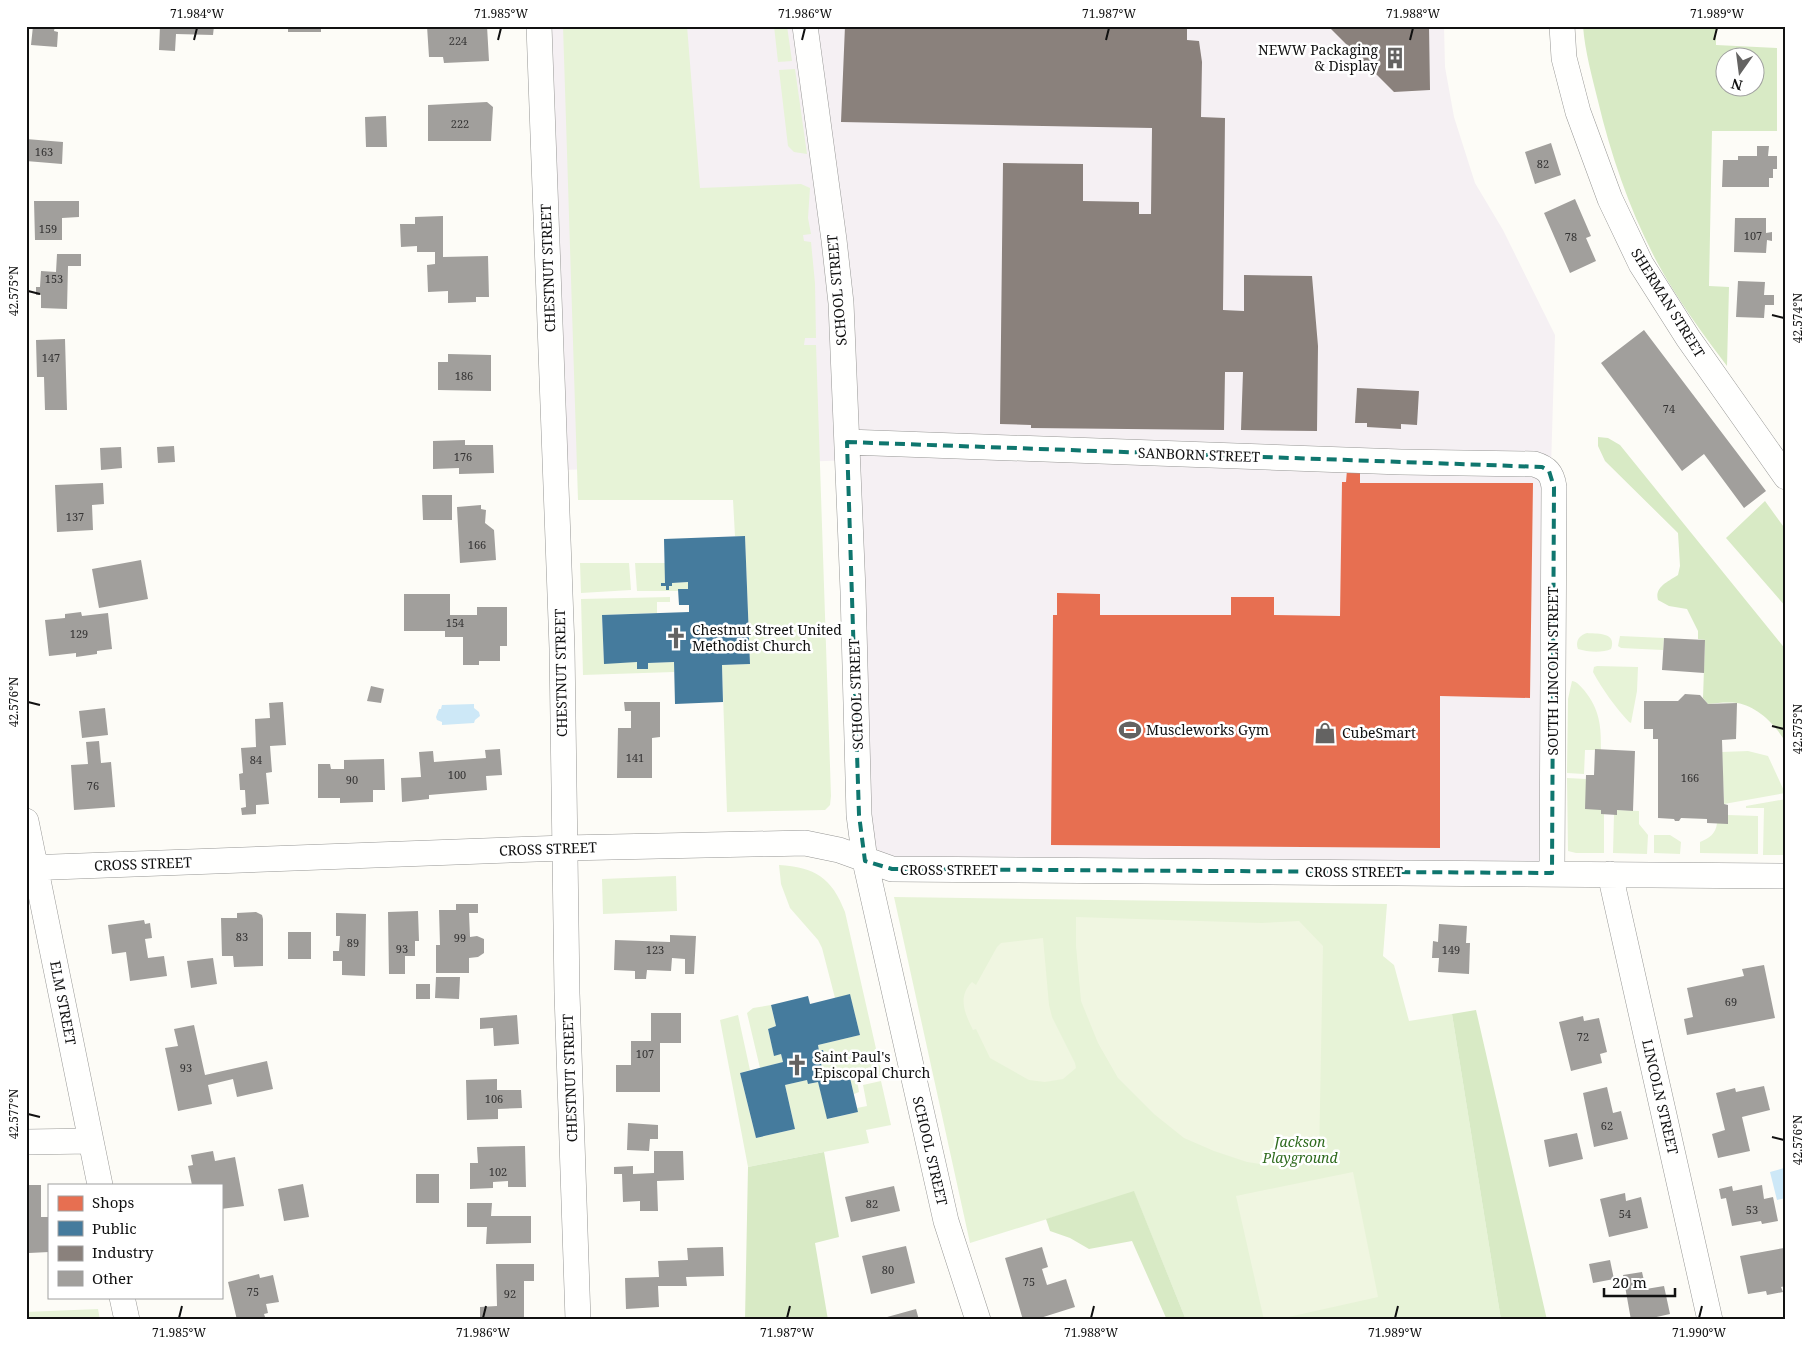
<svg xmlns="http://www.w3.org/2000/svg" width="1812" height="1346" viewBox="0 0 1812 1346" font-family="'Noto Serif',serif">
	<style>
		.industrial { fill: #f5f0f3 }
		.green { fill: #e7f3d7 }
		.forest { fill: #d8eac5; fill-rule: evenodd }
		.pitch { fill: #f0f6e1 }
		.water { fill: #cde8f7 }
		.shops { fill: #e76f51 }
		.public { fill: #457b9d }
		.industry { fill: #8a817c }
		.building { fill: #a19f9c }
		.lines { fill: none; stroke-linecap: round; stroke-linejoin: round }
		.minor-casing { stroke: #979795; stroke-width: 26 }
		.minor { stroke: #fffffe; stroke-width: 25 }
		.marked { fill: none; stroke: #0f766e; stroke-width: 4; stroke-dasharray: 10 6; stroke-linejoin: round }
		.ticks { fill: none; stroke: #111; stroke-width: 2 }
		.labels { text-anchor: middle; stroke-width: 5; stroke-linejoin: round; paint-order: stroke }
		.number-label { font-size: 11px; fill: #353434 }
		.poi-label { font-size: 14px; fill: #111; stroke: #fff; text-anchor: start }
		.street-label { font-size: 14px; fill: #111; stroke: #fff }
		.park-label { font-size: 14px; font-style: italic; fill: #2f6b1f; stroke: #fff }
		.neatline { fill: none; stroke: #111; stroke-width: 2 }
		.ticks-label { font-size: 12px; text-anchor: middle; fill: #111 }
	</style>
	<rect width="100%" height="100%" fill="#fdfcf7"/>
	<!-- industrial -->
	<path class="industrial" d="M549 26H1444L1445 67 1454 117 1475 183 1503 230 1555 335 1539 864 892 857 881 853 874 846 870 829 854 460 563 470Z"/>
	<!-- green -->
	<path class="green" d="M563 26H687L700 188 801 184 810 188 808 218 811 234 803 235 804 241 811 242 815 283 816 338H805L804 345H816L831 796 830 805 825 810 727 812 722 665 750 664 745 536H735L733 500H578Z
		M774 26H787L792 61 778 62Z
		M795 69 807 154 794 152 788 146 779 70Z
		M580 563H629L631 590 581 593Z
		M635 563H665V583H661V586H666V590H669V586L672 583 688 582V589H679L678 591H637Z
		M670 597V602H657V613L602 615 604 663 637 662V669H648V663L674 662V672L583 675 581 599Z
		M1587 633C1598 634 1617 632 1611 649 1603 653 1587 652 1578 649 1575 642 1579 635 1587 633Z
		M1620 636 1664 638 1663 650 1621 648 1618 646Z
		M1597 666 1638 667 1637 691 1631 723 1629 722C1616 708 1602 689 1593 672L1594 667Z
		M1572 681C1578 682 1580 686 1584 690 1600 710 1601 725 1601 750H1585L1584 774 1567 773 1568 699Z
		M1748 751 1768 756 1785 793 1724 804 1722 752Z
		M1567 778 1586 779 1601 810V814H1604V853H1576L1568 851Z
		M1786 799V855H1763L1764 808H1746V806Z
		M1617 810 1639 811V824L1648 835 1647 854 1613 853 1614 814H1617Z
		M1728 815 1758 816V854L1700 853V842C1709 838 1716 834 1717 823Z
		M1654 835H1670L1681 842 1680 854 1654 853Z
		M779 865C815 867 832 878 845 912L882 1075 857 1080 859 1092 854 1094 850 1079H845L844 1076 825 1080 819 1055 824 1054 823 1050 819 1051 818 1045 860 1035 850 995 835 998 822 948 818 940 790 908 781 884Z
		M676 876 677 911 603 914 602 879Z
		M894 897 1387 904 1383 956 1394 965 1409 1021 1452 1014 1501 1320H1186L1134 1192 970 1243Z
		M771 1005 776 1026 768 1029 774 1055 781 1054 783 1062 760 1068 747 1013 753 1008Z
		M738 1015 750 1070 740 1073 756 1138 795 1129 785 1085 807 1080 809 1084 818 1082 828 1119 858 1112 857 1108 867 1106 863 1085 881 1081 891 1125 866 1130 869 1143 748 1167 720 1020Z
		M98 1309 100 1320H26V1312Z"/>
	<!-- forest -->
	<path class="forest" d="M1583 26H1716V45L1777 48V131H1712L1709 286 1729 287 1727 366C1702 333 1677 299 1657 262 1630 211 1611 156 1598 101 1592 76 1585 52 1583 26ZM1724 58H1754V88H1724Z
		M1598 437 1608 438 1620 445 1786 650V743C1776 725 1757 706 1737 703 1727 702 1717 703 1708 704L1703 698 1705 640 1698 639V631L1687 609 1669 606 1658 600C1654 587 1669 581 1678 575L1680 566 1678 533 1605 461 1598 446Z
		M1765 501 1786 530V607L1726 538Z
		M1476 1010 1547 1320H1501L1452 1014Z
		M824 1152 839 1237 815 1243 828 1320H745L748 1167Z
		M1134 1191 1186 1320H1167L1132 1241 1089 1249 1070 1238 1050 1231 1046 1219Z"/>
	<!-- pitch -->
	<path class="pitch" d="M1076 917 1261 923 1299 921 1323 946 1319 1159 1297 1166 1280 1167 1247 1162 1214 1151 1184 1138 1154 1114 1118 1078 1098 1043 1081 1001 1076 946Z
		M1043 938 1049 1005 1052 1017 1075 1063 1076 1068 1063 1079 1045 1082 1029 1080 990 1058 976 1029 973 1030C965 1014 957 997 972 982L976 985 997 947 1001 943Z
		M1353 1172 1378 1297 1275 1320H1264L1236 1196Z"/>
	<!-- water -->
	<path class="water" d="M474 704V708L479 712 480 716 475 720 474 723 442 725V722L437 720 436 717 439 709H441L442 705Z
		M1784 1168 1786 1198 1777 1200 1770 1172Z"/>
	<!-- shops -->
	<path class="shops" d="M1347 470H1360V483H1533L1530 698 1440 696V848L1051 845 1053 615H1057V593L1100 594V615H1231V597H1274V615L1340 616 1342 482H1346Z"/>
	<!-- public -->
	<path class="public" d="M745 536 750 664 722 665 723 702 675 704 674 662 648 663V669H637V662L604 664 602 615 689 612V605H679L678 589H688V582L672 583V586H669V590H666V586H661V583H665L664 539Z
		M850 994 860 1035 818 1045 819 1051 823 1050 824 1054 819 1055 825 1080 844 1076 845 1079 850 1078 858 1112 827 1119 818 1082 808 1084 807 1080 785 1085 795 1129 756 1138 740 1073 783 1062 781 1054 774 1056 768 1029 776 1026 771 1005 808 996 810 1004Z"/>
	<!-- industry -->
	<path class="industry" d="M845 26H1187V40L1199 41 1202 62 1201 117 1225 118 1223 310 1244 311V275L1312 276 1318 346 1317 431 1241 430 1243 372H1225L1224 430 1031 428V425L1000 424 1003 163 1083 164V201L1139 202V214H1151L1152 128 841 122Z
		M1328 26H1429L1430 90 1394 92Z
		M1357 388 1419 391 1417 425 1401 424V429L1367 427V423H1355Z"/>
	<!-- building -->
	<path class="building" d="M33 26H55L54 31 58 32 57 47 31 45Z
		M160 26H214L213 35 176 34 175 51 159 50Z
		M288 26H321V32H288Z
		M427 26H487L489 61 444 63 443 57H429Z
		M487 102 493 107 491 141H428V105Z
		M386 116 387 147H366L365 117Z
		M26 139 63 142 62 164 26 161Z
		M1551 143 1561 175 1535 184 1525 152Z
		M1757 146H1769L1768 156H1777V169H1773V178H1769V187H1722L1723 160H1738V156H1757Z
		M1575 199 1591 236 1586 238 1596 261 1570 273 1544 213Z
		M34 201H79V217L62 218V240H35Z
		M443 216V257L488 256 489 297H476V302L448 303V291L428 292 427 265 435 264V252H417V246L401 247 400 224H415V217Z
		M1735 218H1766V233L1772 232V241L1767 240 1766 253 1734 252Z
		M57 254H81V266H68L67 309 41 308V295H36V287H40L41 271 56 272Z
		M1738 281 1765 282 1764 295H1774V305H1765L1764 318 1736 317Z
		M1644 330 1766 491 1744 508 1704 454 1682 471 1601 363Z
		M65 339 67 410H45L44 377H37L36 340Z
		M448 354 491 355V391L438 390V362H448Z
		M465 440V445H493L494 473 459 474V468L433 469V441Z
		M174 446 175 462 158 463 157 447Z
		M121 447 122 468 101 470 100 448Z
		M103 483 104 504 92 505 93 530 57 532 55 485Z
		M422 495H452V520H423Z
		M481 505V509L486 510 485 523 494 530 496 560 460 563 457 507Z
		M141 560 148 599 99 608 92 569Z
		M404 594H450V615H477V607H507V646H500V661H479V665H463V637H445V631H404Z
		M81 612 82 616 108 613 112 649 97 651V654L76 657V653L49 656 45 620 65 618V614Z
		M1664 638 1705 640 1704 673 1662 670Z
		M371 686 384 689 381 703 367 701Z
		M1685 694 1700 695 1708 704 1737 703 1736 739 1722 740 1724 804 1728 805V824L1707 823V819L1681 818 1679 821H1675L1674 819 1658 818V739H1653V729H1644V701H1678Z
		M283 702 286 745 270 746 272 772 266 773 269 804 256 805V814L242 815 241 808 246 807 245 790H240L239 774 243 773 241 748 256 747 255 719 270 718 269 703Z
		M624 702H660V737L652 738V778H617L618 728H631V711H625Z
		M105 708 108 735 82 738 79 711Z
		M99 741 101 763 111 762 115 807 74 810 71 765 88 764 86 742Z
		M500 749 502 775 486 776 487 790 429 795V799L402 802 401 778 421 777 419 752 433 751 434 762 486 758 485 750Z
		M1595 749 1635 751 1633 811 1617 810V815L1601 814V810L1585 809 1586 775H1594Z
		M384 759 385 790H373V802L340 803V798H318V764H330L331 769H344V760Z
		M456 904H478V913H469L470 937 477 936 484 939V953L478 957 469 958V973H436V945H440L439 910H456Z
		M418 911 419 941H415V956H405V974H389L388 912Z
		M256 912 262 915 263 919V966L234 967 233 956H222L221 918H237V913Z
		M336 913 366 914 365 976 342 975V961H333V951H339L340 936H336Z
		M144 920 145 924 150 923 152 938 145 939 148 958 164 956 167 976 130 981 126 952 112 954 108 925Z
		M1439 924 1467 926 1466 943H1470L1469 974 1438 972 1439 958H1432L1433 941 1438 942Z
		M288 932H311V959H288Z
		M670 935 696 936 694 974H685V959L672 958 671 971 647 970 646 979H635V971L614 970 615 940 670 942Z
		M213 958 217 984 191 988 187 961Z
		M1764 965 1775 1018 1687 1035 1684 1019 1693 1017 1687 988 1744 976 1742 969Z
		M436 977H460L459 999 435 998Z
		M416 984H430V999H416Z
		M651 1013H681V1043H660V1092H616V1065H631V1041H651Z
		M517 1015 519 1044 494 1046 493 1028 480 1029V1018Z
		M1583 1016 1584 1021 1599 1018 1607 1052 1600 1054 1602 1063 1571 1071 1559 1022Z
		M194 1025 205 1075 267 1061 273 1089 237 1097 233 1079 208 1085 212 1104 178 1111 165 1048 178 1046 174 1029Z
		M497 1079V1090H521L522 1108 498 1109V1119L467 1120 466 1080Z
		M1764 1086 1770 1110 1742 1117 1750 1151 1718 1158 1712 1134 1725 1130 1716 1093 1735 1088 1736 1092Z
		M1607 1087 1613 1113 1621 1111 1628 1139 1594 1147 1583 1093Z
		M628 1123 658 1125V1139H650L649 1151 627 1150Z
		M1577 1133 1583 1159 1549 1167 1544 1140Z
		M525 1146 526 1187H508V1181L493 1182V1188L470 1189V1163H478L477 1147Z
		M213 1151 215 1161 235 1157 244 1206 221 1209V1185H192L188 1166 193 1165 191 1155Z
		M654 1151H683L684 1180 657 1181 658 1211H640V1201L623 1202 622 1174H614V1167L633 1166V1174L654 1173Z
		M416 1174H439V1203H416Z
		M303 1184 309 1217 284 1221 278 1189Z
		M26 1185H41V1217H49V1252L29 1253V1227H26Z
		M1762 1185 1764 1199 1773 1197 1778 1221 1762 1224 1761 1221 1732 1226 1726 1198 1721 1199 1719 1189 1732 1186 1733 1191Z
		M894 1186 900 1211 851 1222 845 1197Z
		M1625 1193 1626 1201 1641 1197 1648 1228 1609 1237 1600 1199Z
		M467 1203H492L491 1216H531V1243L486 1244 487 1227H467Z
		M906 1246 915 1283 871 1294 862 1256Z
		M723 1247 724 1276 686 1277 687 1286H658L659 1307 626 1309 625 1278 659 1277 658 1261 688 1260 687 1248Z
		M1042 1247 1048 1267 1042 1269 1047 1285 1066 1279 1075 1307 1034 1320H1023L1005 1258Z
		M1784 1248 1786 1286 1781 1287 1783 1292 1767 1295 1766 1291 1748 1294 1740 1256Z
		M1610 1260 1614 1279 1593 1283 1589 1264Z
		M496 1264H534V1281H524V1317H480V1307L497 1306Z
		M1642 1272 1646 1289 1664 1286 1670 1314 1643 1320H1631L1623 1275Z
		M259 1274 260 1278 273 1275 279 1302 266 1304 268 1313 264 1314 266 1320H237L228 1282Z
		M916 1309 919 1320H880V1319Z"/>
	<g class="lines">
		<!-- minor casing -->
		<g class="minor-casing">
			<path id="minor" d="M539 26 562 648 567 993 578 1320
				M805 26 834 240 841 303 853 591 859 815 865 861 946 1221 978 1320
				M1562 26 1564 58 1578 112 1610 199 1641 264 1688 338 1786 477
				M847 442 1401 462 1534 464C1547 468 1552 473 1554 487L1552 873
				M26 821 100 1185
				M26 868 565 848 805 843 839 850 892 869 1786 876
				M1610 874 1710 1320
				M26 1142 91 1141
				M122 1297 127 1320"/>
		</g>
		<!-- minor -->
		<use href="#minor" class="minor"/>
	</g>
	<!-- marked area -->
	<path class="marked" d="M847 442 1542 467 1549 471 1554 487 1552 873 892 869 865 861 859 815Z"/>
	<!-- ticks -->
	<path class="ticks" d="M194 40 197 28M498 40 501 28M802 40 805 28M1106 40 1109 28M1410 40 1413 28M1714 40 1717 28M28 291 40 294M1772 315 1784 318M28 702 40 705M1772 726 1784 729M28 1114 40 1117M1772 1137 1784 1140M179 1318 182 1306M483 1318 486 1306M787 1318 790 1306M1091 1318 1094 1306M1395 1318 1398 1306M1699 1318 1702 1306"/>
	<!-- icons -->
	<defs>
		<g id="building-bare" transform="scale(1.725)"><path d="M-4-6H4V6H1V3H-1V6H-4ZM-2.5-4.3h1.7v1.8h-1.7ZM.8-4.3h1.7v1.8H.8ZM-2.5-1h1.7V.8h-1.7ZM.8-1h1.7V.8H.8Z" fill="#646362" stroke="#fff" stroke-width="2.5" paint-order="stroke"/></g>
		<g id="church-bare" transform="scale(1.725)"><path d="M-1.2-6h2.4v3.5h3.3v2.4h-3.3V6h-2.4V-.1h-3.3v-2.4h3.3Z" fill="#646362" stroke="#fff" stroke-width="2.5" paint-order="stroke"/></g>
		<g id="stadium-bare" transform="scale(1.725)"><path d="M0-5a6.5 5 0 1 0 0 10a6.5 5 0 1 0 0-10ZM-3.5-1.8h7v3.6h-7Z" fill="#646362" stroke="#fff" stroke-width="2.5" paint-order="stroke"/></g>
		<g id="shop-bare" transform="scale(1.725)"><path d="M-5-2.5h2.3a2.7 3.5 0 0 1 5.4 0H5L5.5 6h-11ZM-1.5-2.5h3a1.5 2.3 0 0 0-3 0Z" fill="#646362" stroke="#fff" stroke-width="2.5" paint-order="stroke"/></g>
	</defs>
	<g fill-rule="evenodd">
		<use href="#building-bare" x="1395" y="58"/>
		<use href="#church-bare" x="676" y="638"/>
		<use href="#stadium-bare" x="1130" y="730"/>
		<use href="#shop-bare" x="1325" y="733"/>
		<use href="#church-bare" x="797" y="1065"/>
	</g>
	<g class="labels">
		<!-- number labels -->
		<g class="number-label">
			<text x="458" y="45">224</text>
			<text x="460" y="128">222</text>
			<text x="44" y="156">163</text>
			<text x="1543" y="168">82</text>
			<text x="48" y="233">159</text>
			<text x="1753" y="240">107</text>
			<text x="1571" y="241">78</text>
			<text x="54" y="283">153</text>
			<text x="51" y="362">147</text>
			<text x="464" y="380">186</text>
			<text x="1669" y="413">74</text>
			<text x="463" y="461">176</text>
			<text x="75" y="521">137</text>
			<text x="477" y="549">166</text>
			<text x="455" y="627">154</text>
			<text x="79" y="638">129</text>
			<text x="635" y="762">141</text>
			<text x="256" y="764">84</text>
			<text x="457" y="779">100</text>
			<text x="1690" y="782">166</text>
			<text x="352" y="784">90</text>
			<text x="93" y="790">76</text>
			<text x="242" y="941">83</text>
			<text x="460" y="942">99</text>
			<text x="353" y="947">89</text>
			<text x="402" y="953">93</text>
			<text x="655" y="954">123</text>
			<text x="1451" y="954">149</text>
			<text x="1731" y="1006">69</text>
			<text x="1583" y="1041">72</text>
			<text x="645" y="1058">107</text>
			<text x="186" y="1072">93</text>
			<text x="494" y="1103">106</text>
			<text x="1607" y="1130">62</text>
			<text x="498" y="1176">102</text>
			<text x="872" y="1208">82</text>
			<text x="1752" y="1214">53</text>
			<text x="1625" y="1218">54</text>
			<text x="888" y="1274">80</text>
			<text x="1029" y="1286">75</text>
			<text x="253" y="1296">75</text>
			<text x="510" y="1298">92</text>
		</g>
		<!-- poi labels -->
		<g class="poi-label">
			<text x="1378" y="55" text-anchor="end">NEWW Packaging<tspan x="1378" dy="16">&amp; Display</tspan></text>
			<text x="692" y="635">Chestnut Street United<tspan x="692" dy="16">Methodist Church</tspan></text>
			<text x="1146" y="735">Muscleworks Gym</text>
			<text x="1342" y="738">CubeSmart</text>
			<text x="814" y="1062">Saint Paul's<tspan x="814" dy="16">Episcopal Church</tspan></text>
		</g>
		<!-- street labels -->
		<g class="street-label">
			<text transform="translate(548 268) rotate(-92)" y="5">CHESTNUT STREET</text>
			<text transform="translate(837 290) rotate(-95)" y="5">SCHOOL STREET</text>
			<text transform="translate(1668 303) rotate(58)" y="5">SHERMAN STREET</text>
			<text transform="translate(1199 455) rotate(2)" y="5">SANBORN STREET</text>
			<text transform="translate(1553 671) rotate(-90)" y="5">SOUTH LINCOLN STREET</text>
			<text transform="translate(561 673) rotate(-91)" y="5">CHESTNUT STREET</text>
			<text transform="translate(856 694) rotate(-92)" y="5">SCHOOL STREET</text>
			<text transform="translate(548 849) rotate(-2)" y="5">CROSS STREET</text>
			<text transform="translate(143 864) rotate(-2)" y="5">CROSS STREET</text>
			<text x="949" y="875">CROSS STREET</text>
			<text x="1354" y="877">CROSS STREET</text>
			<text transform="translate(63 1003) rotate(79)" y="5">ELM STREET</text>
			<text transform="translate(570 1078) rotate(-92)" y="5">CHESTNUT STREET</text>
			<text transform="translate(1660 1097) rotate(77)" y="5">LINCOLN STREET</text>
			<text transform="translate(930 1151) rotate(77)" y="5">SCHOOL STREET</text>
		</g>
		<!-- park labels -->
		<g class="park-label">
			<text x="1300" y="1147">Jackson<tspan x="1300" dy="16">Playground</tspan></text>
		</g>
	</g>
	<!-- border -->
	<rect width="1812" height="1346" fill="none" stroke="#ffffff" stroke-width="55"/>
	<!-- legend -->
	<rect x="48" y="1184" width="175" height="115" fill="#ffffff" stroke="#a0a0a0"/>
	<rect x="58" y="1196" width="25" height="15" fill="#e76f51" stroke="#a0a0a0"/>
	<text x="92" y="1208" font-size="15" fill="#111111">Shops</text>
	<rect x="58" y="1221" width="25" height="15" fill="#457b9d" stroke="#a0a0a0"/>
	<text x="92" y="1234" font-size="15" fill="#111111">Public</text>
	<rect x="58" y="1246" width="25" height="15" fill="#8a817c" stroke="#a0a0a0"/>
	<text x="92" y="1258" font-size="15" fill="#111111">Industry</text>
	<rect x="58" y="1271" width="25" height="15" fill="#a19f9c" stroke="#a0a0a0"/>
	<text x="92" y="1284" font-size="15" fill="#111111">Other</text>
	<!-- north arrow -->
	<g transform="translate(1740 72) rotate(194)"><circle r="24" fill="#ffffff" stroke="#a0a0a0"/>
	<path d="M0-4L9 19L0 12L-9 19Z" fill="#646362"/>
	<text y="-8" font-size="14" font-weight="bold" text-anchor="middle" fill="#111111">N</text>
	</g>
	<!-- scale -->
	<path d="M1604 1288v8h71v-8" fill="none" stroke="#111111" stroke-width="2.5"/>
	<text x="1612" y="1288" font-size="15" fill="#111111" stroke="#ffffff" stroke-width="4" paint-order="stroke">20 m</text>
	<rect x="28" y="28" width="1756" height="1290" class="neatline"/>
	<g class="ticks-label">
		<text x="197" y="18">71.984°W</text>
		<text x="501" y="18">71.985°W</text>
		<text x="805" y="18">71.986°W</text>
		<text x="1109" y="18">71.987°W</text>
		<text x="1413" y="18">71.988°W</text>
		<text x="1717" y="18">71.989°W</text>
		<text transform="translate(14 291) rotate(-90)" y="4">42.575°N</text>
		<text transform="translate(1798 318) rotate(-90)" y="4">42.574°N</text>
		<text transform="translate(14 702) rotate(-90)" y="4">42.576°N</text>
		<text transform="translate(1798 729) rotate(-90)" y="4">42.575°N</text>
		<text transform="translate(14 1114) rotate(-90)" y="4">42.577°N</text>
		<text transform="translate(1798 1140) rotate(-90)" y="4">42.576°N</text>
		<text x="179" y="1337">71.985°W</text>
		<text x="483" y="1337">71.986°W</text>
		<text x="787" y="1337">71.987°W</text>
		<text x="1091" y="1337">71.988°W</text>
		<text x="1395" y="1337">71.989°W</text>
		<text x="1699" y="1337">71.990°W</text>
	</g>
</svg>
